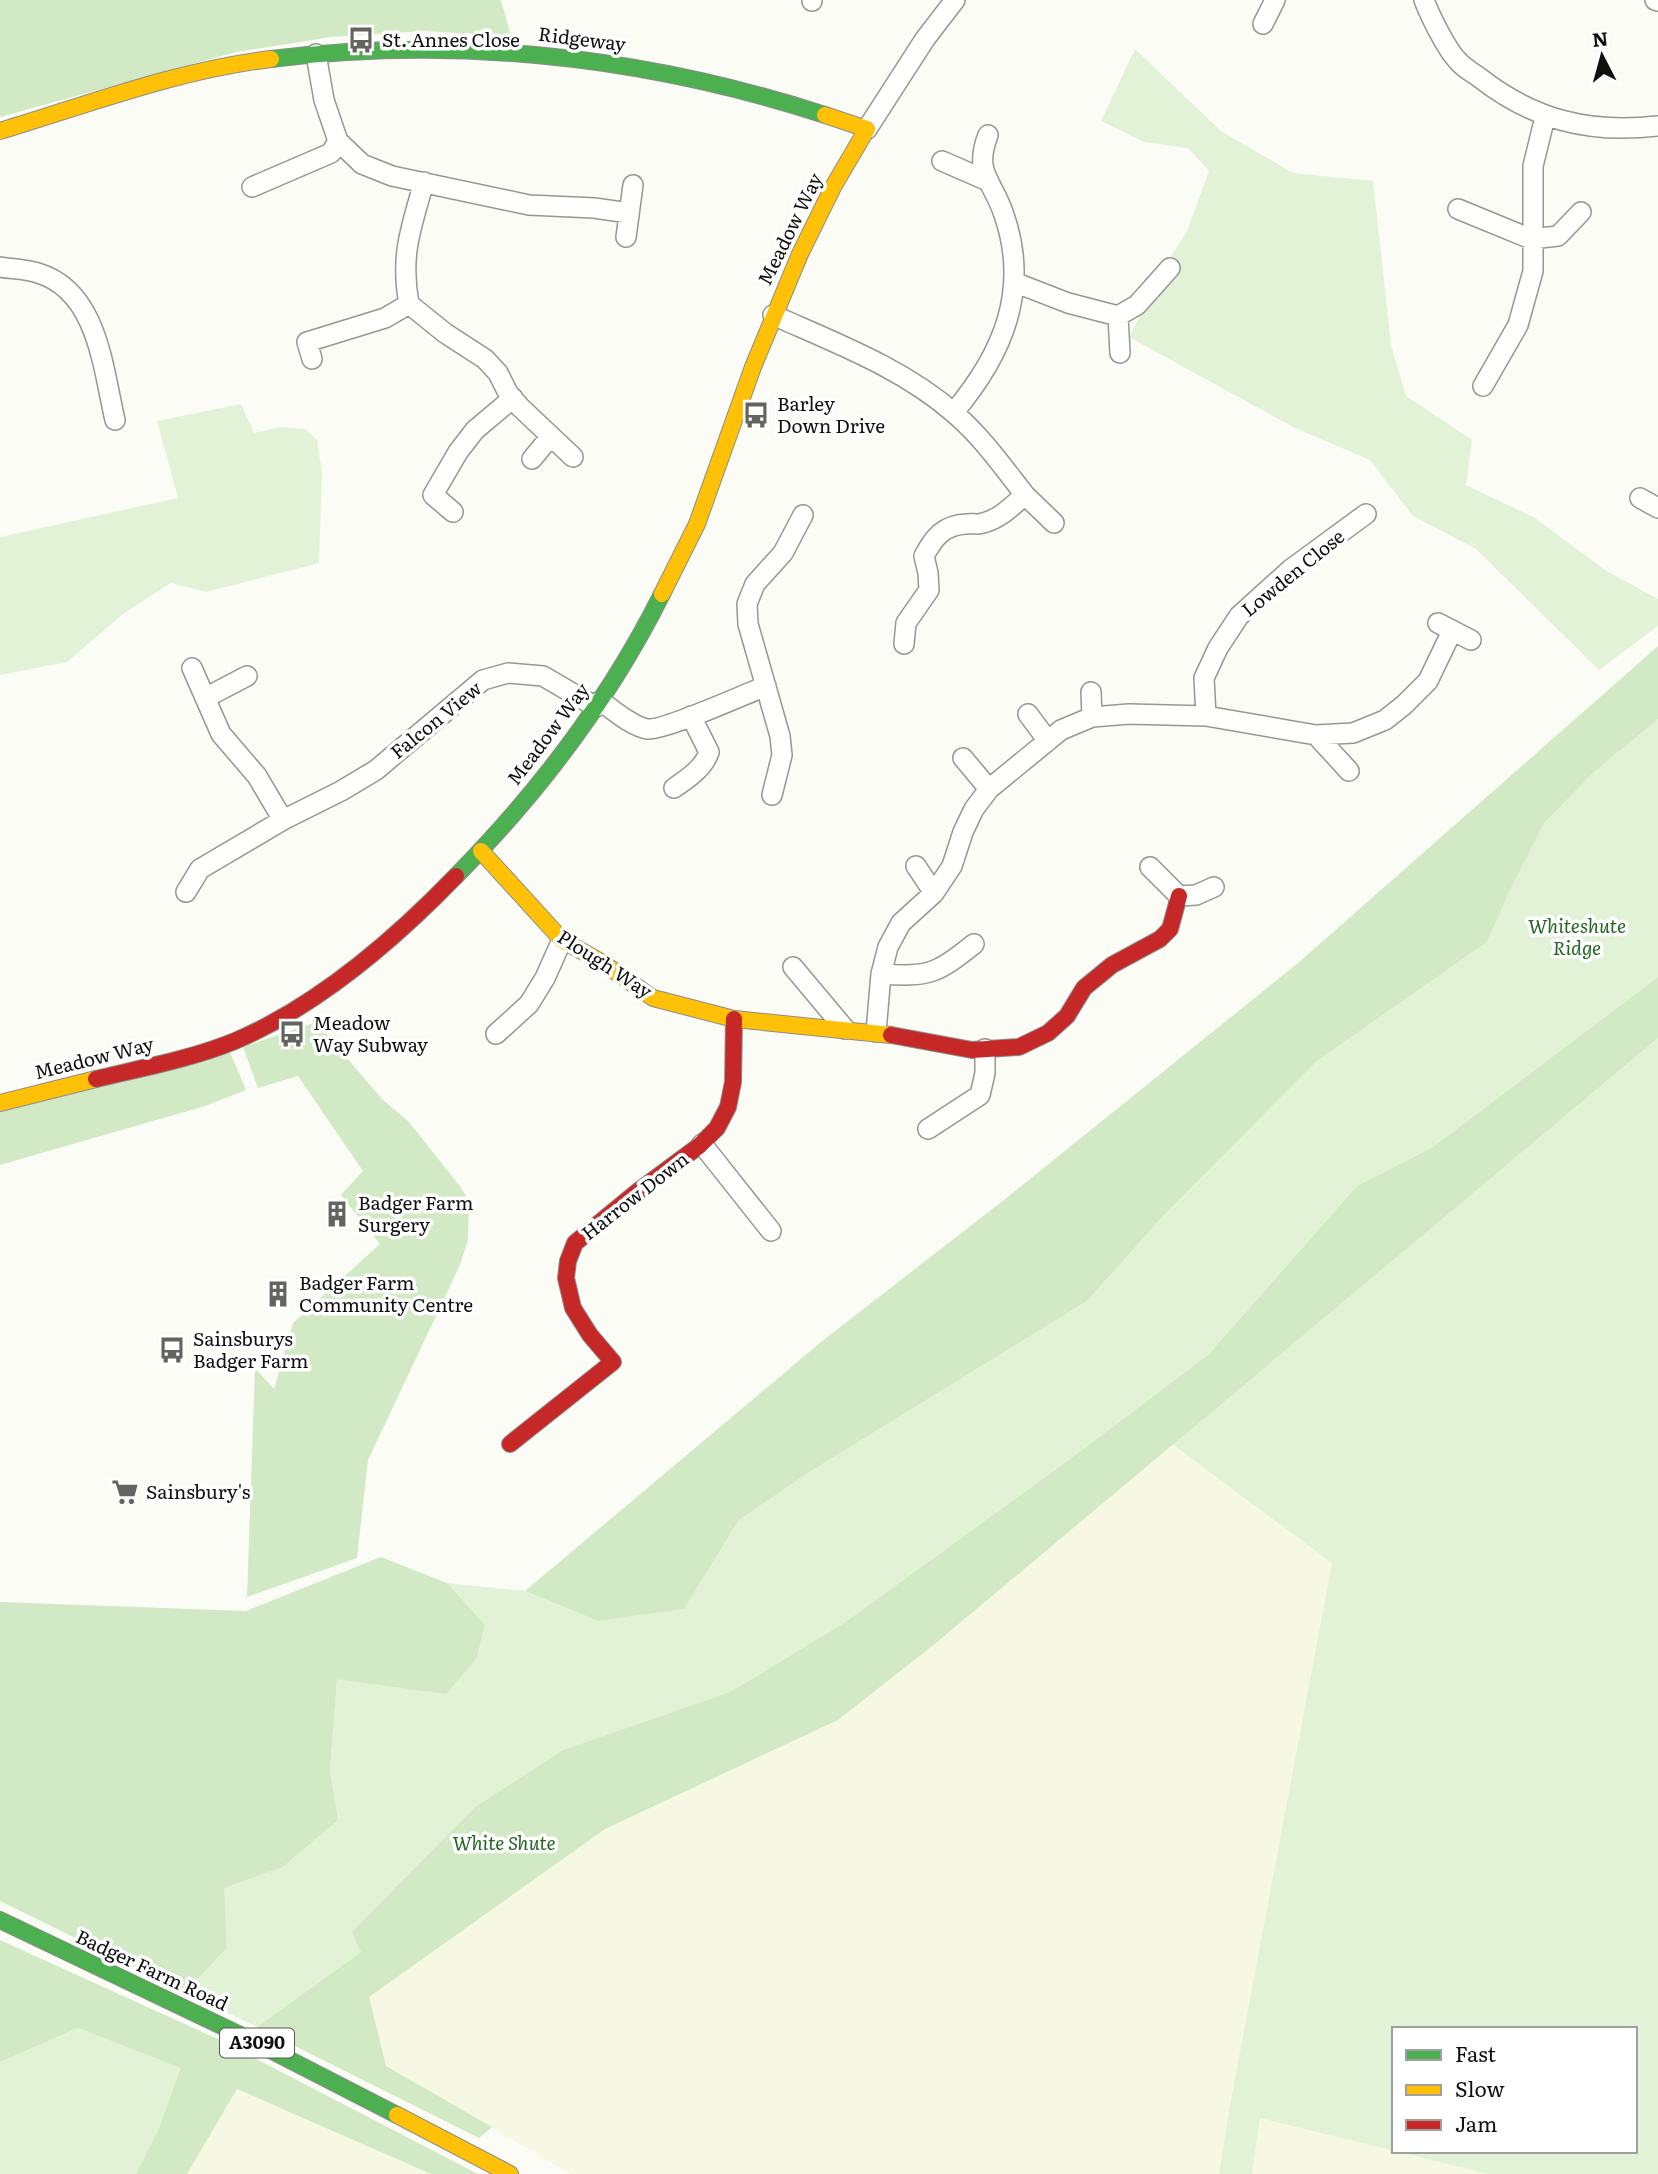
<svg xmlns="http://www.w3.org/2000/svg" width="1658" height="2174" viewBox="0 0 1658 2174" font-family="Literata,serif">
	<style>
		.farmland { fill: #f6f8e3 }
		.green { fill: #e2f2d6 }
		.forest { fill: #d1e9c4 }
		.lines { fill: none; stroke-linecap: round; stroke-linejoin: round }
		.street-casing { stroke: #969694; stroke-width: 22 }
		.fast-casing { stroke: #8d8d8a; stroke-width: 18 }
		.slow-casing { stroke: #8d8d8a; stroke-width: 18 }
		.jam-casing { stroke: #8d8d8a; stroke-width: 18 }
		.street { stroke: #fffffe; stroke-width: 19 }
		.fast { stroke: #4caf50; stroke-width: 16 }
		.slow { stroke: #ffc107; stroke-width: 16 }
		.jam { stroke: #c62828; stroke-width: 16 }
		.labels { text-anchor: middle; stroke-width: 7; stroke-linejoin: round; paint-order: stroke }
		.shield { fill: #fff; stroke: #585858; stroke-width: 2 }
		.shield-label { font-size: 18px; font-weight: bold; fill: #101010 }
		.street-label { font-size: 19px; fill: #101010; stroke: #fff }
		.poi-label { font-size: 19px; fill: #101010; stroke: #fff; text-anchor: start }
		.park-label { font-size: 19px; font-style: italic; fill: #246621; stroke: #fff }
	</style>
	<rect width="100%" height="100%" fill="#fcfcf6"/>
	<!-- farmland -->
	<path class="farmland" d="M1172 1444 1332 1563 1229 2110 1219 2174H571L386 2066 368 1997 605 1829 838 1720 936 1643Z
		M237 2089 431 2174H187Z
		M1260 2118 1488 2174H1252Z"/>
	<!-- green -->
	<path class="green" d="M1135 49 1221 131 1293 173 1373 181 1391 345 1406 396 1472 440 1466 485 1535 518 1605 570 1658 599V626L1599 670 1476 549 1413 516 1370 460 1293 427 1129 337 1164 268 1188 229 1209 171 1188 148 1144 142 1101 121Z
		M241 404 254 433 282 427 305 429 317 440 322 473 319 563 206 592 171 583 123 614 67 662 0 675V537L178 498 157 421Z
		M1658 719V977L1433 1147 1357 1186 1208 1355 1073 1457 844 1623 730 1692 563 1750 475 1807 353 1932 361 1952 257 2027 185 1992 227 1948 223 1888 283 1867 338 1820 330 1770 337 1678 485 1625 447 1583 525 1591 598 1621 684 1609 739 1520 811 1471 1087 1301 1163 1216 1317 1061 1487 942 1510 890 1544 823 1595 771Z
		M1658 1038V2174H1488L1395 2151H1635V2029H1394V2151L1260 2118 1252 2174H1219L1229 2110 1332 1563 1172 1444Z
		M78 2028 182 2068 158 2131 136 2174H0V2062Z"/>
	<!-- forest -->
	<path class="forest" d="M0 0H501L511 36 424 31 331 37 236 52 0 117Z
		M1658 646V719L1595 771 1544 823 1510 890 1487 942 1317 1061 1163 1216 1087 1301 811 1471 739 1520 684 1609 598 1621 525 1591 821 1342 1009 1196 1298 963Z
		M1658 977V1038L936 1643 838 1720 605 1829 369 1997 386 2066 492 2127 479 2138 257 2027 361 1952 352 1932 475 1807 563 1750 730 1692 844 1623 1073 1457 1208 1355 1357 1186 1433 1147Z
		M316 1022 382 1099 409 1122 459 1185 469 1201 468 1240 460 1265 368 1460 357 1558 247 1597 255 1368 274 1389 293 1323 380 1244 341 1195 363 1171 298 1076 258 1088 243 1047Z
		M230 1052 246 1090 205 1106 0 1165V1111Z
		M381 1557 447 1583 485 1625 476 1659 446 1694 337 1679 330 1770 338 1820 283 1867 224 1888 227 1948 185 1992 0 1901V1602L246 1611Z
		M0 1940 220 2040 478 2174H431L237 2089 187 2174H136L158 2131 181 2068 78 2028 0 2062Z"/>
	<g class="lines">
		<!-- street casing -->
		<g class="street-casing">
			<path id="street" d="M1424 0C1430 16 1447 50 1458 61 1464 68 1473 73 1480 78 1534 120 1590 134 1658 126
				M1655 0 1658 1
				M812 1V0
				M1263 24 1275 0
				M316 54 324 100 338 141 362 164 392 176 529 205 594 208 629 213
				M867 129 925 39 955 0
				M942 161 988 181
				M424 182C411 228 400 255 409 304L445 333 485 359 498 373 508 393 520 407 573 457
				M252 187 331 153 338 141
				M1458 209 1531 239 1558 236 1581 212
				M626 237 633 185
				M0 267C12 269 26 269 38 273 98 291 103 369 115 420
				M1014 282 1068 303 1118 316 1137 305 1170 268
				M773 315C835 343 903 368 955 414 982 437 1003 467 1025 495 1012 506 1000 519 983 523 978 525 972 523 966 524 944 525 934 537 924 556L928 573 929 590 906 623 904 644
				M1118 316 1120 353
				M312 359 307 342 385 318 409 304
				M1483 386 1518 325 1533 271V166L1545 117
				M954 412C1003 354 1030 290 1004 215 993 180 973 174 988 135
				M532 459 551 436
				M1025 495 1054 523
				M1640 498 1658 508
				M453 512 433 495 458 452 475 430 513 398
				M1438 623 1471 640
				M192 668 221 734 257 776 283 820
				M1091 692 1092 717
				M205 698 247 676
				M600 701C614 710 631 726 647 729 664 731 745 694 766 686
				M1028 714 1048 741
				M1206 716 1204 678 1218 648 1239 616 1291 569 1366 514
				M1316 735 1349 771
				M963 758 989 789
				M674 788C687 779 704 768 709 752L691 716
				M772 795 782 755 780 736 748 624 747 604 755 584 783 553 803 515
				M916 866 934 893
				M1150 867 1179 896 1196 895 1214 887
				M186 892 200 869 283 820 341 791 376 770 483 680 508 673 543 676 596 707
				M793 967 845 1029
				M881 974C930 977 936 974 974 944
				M876 1032 881 974 888 947 901 923 934 893 952 866 963 832 974 809 989 789 1061 730 1092 717 1129 714 1206 716 1316 735 1353 733 1385 720 1404 705 1428 681 1452 631
				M496 1034 529 1004 545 978 562 940
				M928 1129 980 1095 985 1073V1049
				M702 1144 771 1231"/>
		</g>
		<!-- fast casing -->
		<g class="fast-casing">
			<path id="fast" d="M271 59C461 36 643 56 825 115
				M456 876C538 793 610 698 662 594
				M0 1920 251 2040 397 2115"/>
		</g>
		<!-- slow casing -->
		<g class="slow-casing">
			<path id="slow" d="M0 131C89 104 178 70 271 59
				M662 594 697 524 753 367 800 254 833 187 867 129 825 115
				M481 851 562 940 603 963 653 998 734 1019 891 1035
				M0 1103 96 1079
				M397 2115 510 2174"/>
		</g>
		<!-- jam casing -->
		<g class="jam-casing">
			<path id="jam" d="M891 1035 972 1050 1019 1047 1048 1033 1067 1016 1084 988 1112 965 1160 939 1170 929 1179 896
				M96 1079C142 1068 191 1059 235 1041 317 1006 395 939 456 876
				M510 1444 613 1362 590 1335 573 1308 566 1278 568 1261 575 1243 637 1192 699 1146 717 1128 728 1107 733 1082 734 1019"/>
		</g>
		<!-- street -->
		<use href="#street" class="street"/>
		<!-- fast -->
		<use href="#fast" class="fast"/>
		<!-- slow -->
		<use href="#slow" class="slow"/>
		<!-- jam -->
		<use href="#jam" class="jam"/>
	</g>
	<!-- icons -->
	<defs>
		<g id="bus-bare" transform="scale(2.1)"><path d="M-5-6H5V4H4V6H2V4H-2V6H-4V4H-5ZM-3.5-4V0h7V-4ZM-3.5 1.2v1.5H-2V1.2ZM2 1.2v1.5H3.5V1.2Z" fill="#636360" stroke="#fff" stroke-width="2.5" paint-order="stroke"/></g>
		<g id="building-bare" transform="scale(2.1)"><path d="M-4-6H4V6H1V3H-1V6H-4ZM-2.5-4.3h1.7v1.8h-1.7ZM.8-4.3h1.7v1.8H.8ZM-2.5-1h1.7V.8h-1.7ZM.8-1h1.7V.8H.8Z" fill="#636360" stroke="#fff" stroke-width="2.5" paint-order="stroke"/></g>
		<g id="supermarket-bare" transform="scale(2.1)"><path d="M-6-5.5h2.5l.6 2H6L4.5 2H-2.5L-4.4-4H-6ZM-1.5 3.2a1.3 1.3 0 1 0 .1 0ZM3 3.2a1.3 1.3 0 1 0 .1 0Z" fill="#636360" stroke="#fff" stroke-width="2.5" paint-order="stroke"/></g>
	</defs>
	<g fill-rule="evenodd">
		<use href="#bus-bare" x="361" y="40"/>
		<use href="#bus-bare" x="756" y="415"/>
		<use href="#bus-bare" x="292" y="1034"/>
		<use href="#building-bare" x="337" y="1214"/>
		<use href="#building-bare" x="278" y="1294"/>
		<use href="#bus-bare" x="172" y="1350"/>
		<use href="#supermarket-bare" x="125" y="1492"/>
	</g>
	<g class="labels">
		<!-- shield labels -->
		<rect class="shield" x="220" y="2028.5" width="74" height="29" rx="5"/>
		<g class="shield-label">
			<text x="257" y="2049">A3090</text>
		</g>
		<!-- street labels -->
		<g class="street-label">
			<text transform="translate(582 39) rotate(7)" y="7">Ridgeway</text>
			<text transform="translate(790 229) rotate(-64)" y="7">Meadow Way</text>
			<text transform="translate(1293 573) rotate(-39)" y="7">Lowden Close</text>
			<text transform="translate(436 720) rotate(-39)" y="7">Falcon View</text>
			<text transform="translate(548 734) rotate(-53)" y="7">Meadow Way</text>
			<text transform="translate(605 964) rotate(33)" y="7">Plough Way</text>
			<text transform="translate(94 1058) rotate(-14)" y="7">Meadow Way</text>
			<text transform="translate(635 1196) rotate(-38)" y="7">Harrow Down</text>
			<text transform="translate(152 1970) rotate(25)" y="7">Badger Farm Road</text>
		</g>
		<!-- poi labels -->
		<g class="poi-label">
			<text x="382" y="47">St. Annes Close</text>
			<text x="777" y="411">Barley<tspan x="777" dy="22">Down Drive</tspan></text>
			<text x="313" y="1030">Meadow<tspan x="313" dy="22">Way Subway</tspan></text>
			<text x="358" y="1210">Badger Farm<tspan x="358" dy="22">Surgery</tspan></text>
			<text x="299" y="1290">Badger Farm<tspan x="299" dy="22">Community Centre</tspan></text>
			<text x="193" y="1346">Sainsburys<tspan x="193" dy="22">Badger Farm</tspan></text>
			<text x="146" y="1499">Sainsbury's</text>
		</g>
		<!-- park labels -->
		<g class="park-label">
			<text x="1577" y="933">Whiteshute<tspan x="1577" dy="22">Ridge</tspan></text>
			<text x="504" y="1850">White Shute</text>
		</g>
	</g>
	<!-- legend -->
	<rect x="1392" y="2027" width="245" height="126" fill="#ffffff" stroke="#9f9f9f" stroke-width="2"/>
	<rect x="1406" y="2050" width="35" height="10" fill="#4caf50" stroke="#9f9f9f" stroke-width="2"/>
	<text x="1455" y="2062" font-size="21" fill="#101010">Fast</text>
	<rect x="1406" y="2085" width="35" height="10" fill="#ffc107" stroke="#9f9f9f" stroke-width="2"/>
	<text x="1455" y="2097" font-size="21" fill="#101010">Slow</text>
	<rect x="1406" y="2120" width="35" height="10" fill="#c62828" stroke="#9f9f9f" stroke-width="2"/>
	<text x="1455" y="2132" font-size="21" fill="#101010">Jam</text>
	<!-- north arrow -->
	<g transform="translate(1602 56) rotate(354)" stroke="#ffffff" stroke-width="5" paint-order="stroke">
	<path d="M0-5L12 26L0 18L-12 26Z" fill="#101010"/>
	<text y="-10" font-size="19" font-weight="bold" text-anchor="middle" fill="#101010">N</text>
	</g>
</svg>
